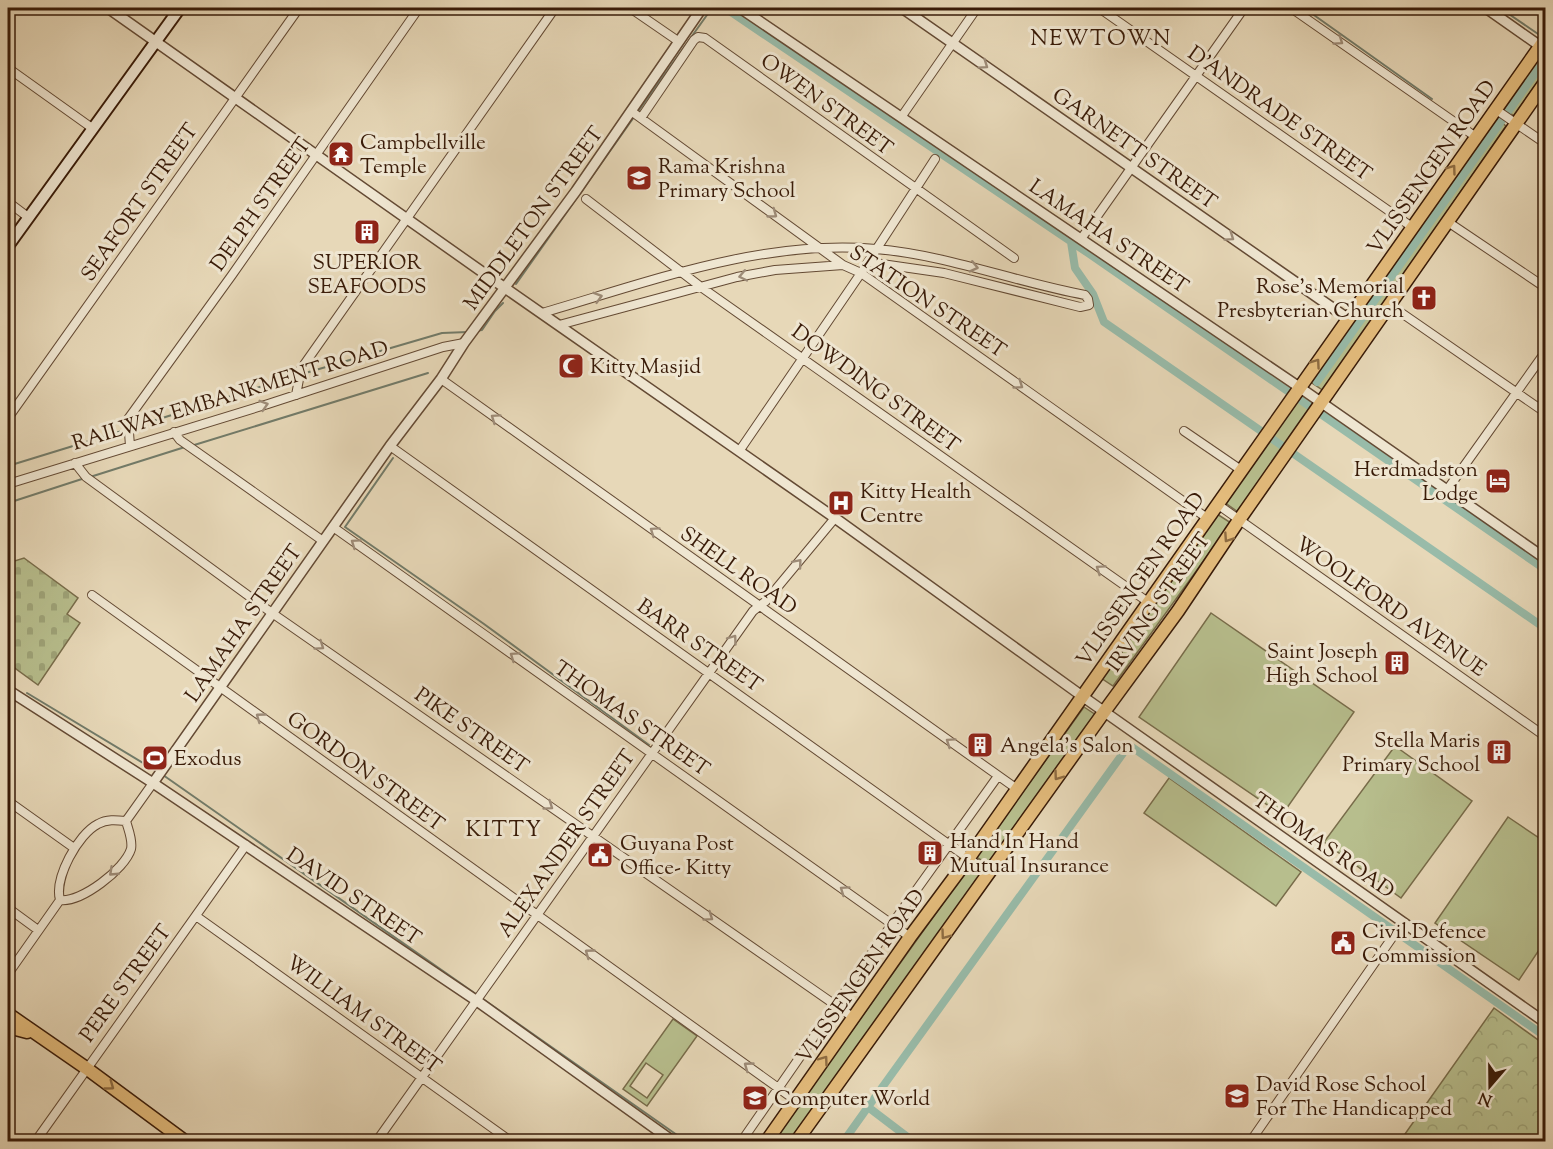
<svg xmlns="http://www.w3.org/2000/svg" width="1553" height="1149" viewBox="0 0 1553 1149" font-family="'Sorts Mill Goudy',serif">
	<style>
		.green { fill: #b7be8d; stroke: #786c4a; stroke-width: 1.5; fill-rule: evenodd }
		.forest { fill: url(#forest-crowns); stroke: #786c4a; stroke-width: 1.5 }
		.cemetery { fill: url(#cemetery-stones); stroke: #786c4a; stroke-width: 1.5 }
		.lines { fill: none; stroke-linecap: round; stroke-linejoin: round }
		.stream { stroke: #727b69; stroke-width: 2 }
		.canal { stroke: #98bba9; stroke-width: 8 }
		.minor-casing { stroke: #644a34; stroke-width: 10 }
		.tertiary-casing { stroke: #644a34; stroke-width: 12 }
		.secondary-casing { stroke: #391b08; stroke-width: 14 }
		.primary-casing { stroke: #391b08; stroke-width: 15 }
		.minor { stroke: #efe6d1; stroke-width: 8 }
		.tertiary { stroke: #efe6d1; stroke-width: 9 }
		.secondary { stroke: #efe6d1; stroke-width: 10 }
		.primary { stroke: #e4bc7c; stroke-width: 12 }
		.oneway { stroke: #9d8b77 }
		.oneway2 { stroke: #8e6c42 }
		.labels { text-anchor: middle; stroke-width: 6; stroke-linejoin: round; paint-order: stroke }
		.street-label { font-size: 21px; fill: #391b08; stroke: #efe6d1 }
		.poi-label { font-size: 21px; fill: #391b08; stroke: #efe6d1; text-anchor: start }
		.neighbourhood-label { font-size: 22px; letter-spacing: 1.5px; fill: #391b08; stroke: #efe6d1 }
	</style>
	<defs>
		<pattern id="forest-crowns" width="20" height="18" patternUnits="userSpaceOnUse" patternTransform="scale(1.5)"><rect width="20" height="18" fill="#b7be8d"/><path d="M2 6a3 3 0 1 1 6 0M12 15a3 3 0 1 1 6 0" fill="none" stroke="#9ea378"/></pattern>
		<pattern id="cemetery-stones" width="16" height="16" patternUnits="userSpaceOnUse" patternTransform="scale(1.5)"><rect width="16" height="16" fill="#b7be8d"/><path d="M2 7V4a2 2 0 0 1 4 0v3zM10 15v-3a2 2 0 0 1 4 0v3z" fill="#9ea378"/></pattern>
	</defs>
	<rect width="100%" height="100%" fill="#e7d8b8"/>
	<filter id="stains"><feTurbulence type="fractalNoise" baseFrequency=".00333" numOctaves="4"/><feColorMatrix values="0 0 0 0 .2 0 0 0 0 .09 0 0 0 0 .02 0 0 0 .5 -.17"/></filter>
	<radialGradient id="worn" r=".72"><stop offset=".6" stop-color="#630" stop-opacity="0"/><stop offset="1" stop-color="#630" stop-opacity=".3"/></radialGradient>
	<!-- green -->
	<path class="green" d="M1545 47V71L1514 116 1503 107Z
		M1495 118 1506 126 1324 391 1309 381Z
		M1299 397 1313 407 1238 512 1224 502Z
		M1217 514 1231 523 1113 686 1101 678Z
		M1211 613 1354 712 1282 815 1139 717Z
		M1084 707 1096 715 988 864 976 857Z
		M1395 746 1472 801 1401 898 1324 842Z
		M1169 778 1301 872 1276 906 1144 813Z
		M1508 817 1545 842V941L1519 980 1435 923Z
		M969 867 981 876 791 1141 772 1142Z
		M673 1019 697 1036 647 1106 623 1089ZM646 1063 663 1075 647 1098 630 1086Z"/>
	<!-- forest -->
	<path class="forest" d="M1494 1008 1545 1045V1141H1400Z"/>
	<!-- cemetery -->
	<path class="cemetery" d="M24 558 78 598 67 614 80 623 38 685 8 663V563Z"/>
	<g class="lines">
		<!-- stream -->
		<path class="stream" d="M1304 8 1432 99
			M1500 8 1541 36
			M637 113 712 8
			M516 284 634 117
			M476 331 482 330 495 311 503 303
			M302 374 442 333 468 332
			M131 428 297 375
			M191 446 428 373
			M393 458 345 527 484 624 649 745
			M8 466 125 430
			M90 477 185 447
			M8 503 85 478
			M27 693 158 772
			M163 775 687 1142"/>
		<!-- canal -->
		<path class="canal" d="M725 8 1088 253 1546 570
			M1071 242 1075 268 1093 294 1104 322 1546 629
			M1317 382 1546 58
			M843 1142 868 1107
			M914 1142 868 1107 1129 745 1546 1037"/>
		<!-- minor casing -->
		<g class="minor-casing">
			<path id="minor" d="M630 8 678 41
				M1099 8 1412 227
				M1291 8 1476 137
				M8 68 92 128
				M1495 109 1546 144
				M631 111 843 265 861 273 1207 518
				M902 116 977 8
				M641 118 694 40 698 37 705 38 1014 258
				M586 199 701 287 1148 602
				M8 202 28 217
				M1448 222 1546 288
				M1081 239 1244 8
				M1390 305 1546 413
				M542 313C649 282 762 239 876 249 947 255 1015 282 1085 295L1088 299 1089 305 1080 307 944 273 868 262
				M559 325 737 277 775 270 843 265
				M441 379 1017 789
				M296 395 301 369 555 8
				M8 418 299 8
				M1184 431 1241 470
				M174 432 180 440 323 541
				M130 446 128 419 232 275 419 8
				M390 446 989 873
				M740 450 861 273 935 159
				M75 463 86 477 272 613 854 1018
				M8 484 268 404 443 347 464 343
				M1447 490 1546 351
				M1217 504 1546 737
				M333 527 910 937
				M92 595 795 1100
				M8 801 74 848
				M126 821 153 783
				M60 900C81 903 125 869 131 849 133 840 128 829 126 821
				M60 900C54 878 78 834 98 824 107 819 116 820 126 821
				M8 908 38 930
				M196 916 512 1142
				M8 974 60 900
				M35 1142 246 845
				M376 1142 753 611 766 601 835 518
				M741 1142 892 924 998 776
				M1250 1142 1403 922"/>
		</g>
		<!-- tertiary casing -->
		<g class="tertiary-casing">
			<path id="tertiary" d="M108 8 505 288 835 518 1082 696 1546 1023
				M740 8 1299 387 1546 559
				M902 8 1347 318
				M1486 8 1540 46
				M8 690 153 783 477 1001 674 1142
				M153 783 390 446 441 379 464 343 576 191 702 8"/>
		</g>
		<!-- secondary casing -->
		<g class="secondary-casing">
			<path id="secondary" d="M8 246 180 8"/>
		</g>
		<!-- primary casing -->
		<g class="primary-casing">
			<path id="primary" d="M8 1014 86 1068 186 1142
				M8 1027 27 1032
				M766 1142 910 937 968 859 1546 38
				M796 1142 1104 712 1178 611 1239 520 1546 81"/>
		</g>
		<!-- minor -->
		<use href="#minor" class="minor"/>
		<!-- tertiary -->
		<use href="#tertiary" class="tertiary"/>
		<!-- secondary -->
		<use href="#secondary" class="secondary"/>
		<!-- primary -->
		<use href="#primary" class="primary"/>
	</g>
	<!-- one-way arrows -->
	<defs><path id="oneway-chevron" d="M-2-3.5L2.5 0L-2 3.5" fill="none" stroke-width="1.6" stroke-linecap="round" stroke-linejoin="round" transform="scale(1.5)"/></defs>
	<g class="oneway">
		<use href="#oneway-chevron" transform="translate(1339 41) rotate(35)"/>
		<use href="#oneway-chevron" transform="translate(984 65) rotate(35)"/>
		<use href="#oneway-chevron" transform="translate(773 214) rotate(36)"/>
		<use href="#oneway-chevron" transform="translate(1230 237) rotate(35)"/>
		<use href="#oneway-chevron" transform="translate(974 267) rotate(13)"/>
		<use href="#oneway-chevron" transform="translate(743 276) rotate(168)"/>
		<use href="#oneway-chevron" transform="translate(598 297) rotate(-16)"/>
		<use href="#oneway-chevron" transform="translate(1019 385) rotate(35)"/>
		<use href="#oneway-chevron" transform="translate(264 405) rotate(-17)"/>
		<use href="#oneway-chevron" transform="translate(495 418) rotate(-145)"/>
		<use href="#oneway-chevron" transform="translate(654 531) rotate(-145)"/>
		<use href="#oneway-chevron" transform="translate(355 543) rotate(-145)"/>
		<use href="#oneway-chevron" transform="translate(798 563) rotate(-50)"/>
		<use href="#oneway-chevron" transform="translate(1100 569) rotate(-146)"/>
		<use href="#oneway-chevron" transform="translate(733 639) rotate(-54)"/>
		<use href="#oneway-chevron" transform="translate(320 646) rotate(35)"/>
		<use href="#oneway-chevron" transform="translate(514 656) rotate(-145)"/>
		<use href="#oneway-chevron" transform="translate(260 717) rotate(-144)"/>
		<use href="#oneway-chevron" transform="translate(950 742) rotate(-145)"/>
		<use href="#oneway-chevron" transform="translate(549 806) rotate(35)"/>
		<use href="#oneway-chevron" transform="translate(113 872) rotate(137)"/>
		<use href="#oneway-chevron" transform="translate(844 890) rotate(-145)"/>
		<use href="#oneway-chevron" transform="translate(709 917) rotate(35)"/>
		<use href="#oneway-chevron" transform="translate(589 953) rotate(-144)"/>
		<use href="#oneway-chevron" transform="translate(748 1066) rotate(-144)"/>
	</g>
	<g class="oneway2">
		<use href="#oneway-chevron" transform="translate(1452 169) rotate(-54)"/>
		<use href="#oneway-chevron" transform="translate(1316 363) rotate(-55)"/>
		<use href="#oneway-chevron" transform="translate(1228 538) rotate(124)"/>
		<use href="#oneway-chevron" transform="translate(1058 776) rotate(126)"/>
		<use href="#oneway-chevron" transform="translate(945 935) rotate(126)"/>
		<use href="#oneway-chevron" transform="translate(824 1060) rotate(-54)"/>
		<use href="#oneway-chevron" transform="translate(110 1086) rotate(36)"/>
	</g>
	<!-- icons -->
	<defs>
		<g id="temple-square" transform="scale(1.35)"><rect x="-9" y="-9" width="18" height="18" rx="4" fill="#8f2418" stroke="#efe6d1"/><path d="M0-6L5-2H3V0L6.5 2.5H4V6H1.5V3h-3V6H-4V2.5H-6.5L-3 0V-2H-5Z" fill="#fff"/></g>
		<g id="school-square" transform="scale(1.35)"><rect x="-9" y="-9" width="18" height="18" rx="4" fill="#8f2418" stroke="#efe6d1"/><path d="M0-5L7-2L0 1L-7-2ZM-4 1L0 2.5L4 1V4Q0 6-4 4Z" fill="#fff"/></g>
		<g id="building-square" transform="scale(1.35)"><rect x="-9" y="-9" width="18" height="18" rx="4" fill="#8f2418" stroke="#efe6d1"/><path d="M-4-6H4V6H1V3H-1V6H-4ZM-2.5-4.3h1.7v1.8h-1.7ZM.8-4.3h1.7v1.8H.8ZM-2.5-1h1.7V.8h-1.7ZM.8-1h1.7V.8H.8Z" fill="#fff"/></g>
		<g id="church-square" transform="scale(1.35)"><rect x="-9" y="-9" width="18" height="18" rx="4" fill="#8f2418" stroke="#efe6d1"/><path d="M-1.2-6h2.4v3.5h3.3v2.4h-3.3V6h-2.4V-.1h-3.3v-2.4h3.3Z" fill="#fff"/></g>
		<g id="mosque-square" transform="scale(1.35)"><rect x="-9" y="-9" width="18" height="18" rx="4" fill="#8f2418" stroke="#efe6d1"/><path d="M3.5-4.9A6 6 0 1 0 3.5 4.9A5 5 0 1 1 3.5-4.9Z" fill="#fff"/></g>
		<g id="hotel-square" transform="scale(1.35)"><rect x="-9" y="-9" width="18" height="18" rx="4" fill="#8f2418" stroke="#efe6d1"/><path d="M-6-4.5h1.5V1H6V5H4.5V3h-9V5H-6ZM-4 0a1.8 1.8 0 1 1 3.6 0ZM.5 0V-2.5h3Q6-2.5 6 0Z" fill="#fff"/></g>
		<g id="hospital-square" transform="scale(1.35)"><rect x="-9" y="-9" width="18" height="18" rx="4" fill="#8f2418" stroke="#efe6d1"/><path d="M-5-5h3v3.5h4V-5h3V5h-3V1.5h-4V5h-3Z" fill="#fff"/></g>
		<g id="stadium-square" transform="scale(1.35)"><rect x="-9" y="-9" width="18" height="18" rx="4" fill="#8f2418" stroke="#efe6d1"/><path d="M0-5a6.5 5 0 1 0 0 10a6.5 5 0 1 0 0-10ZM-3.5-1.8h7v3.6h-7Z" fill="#fff"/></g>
		<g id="civic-square" transform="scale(1.35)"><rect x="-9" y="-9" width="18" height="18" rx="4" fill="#8f2418" stroke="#efe6d1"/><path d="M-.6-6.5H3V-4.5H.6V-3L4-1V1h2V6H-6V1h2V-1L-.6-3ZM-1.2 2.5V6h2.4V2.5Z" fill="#fff"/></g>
	</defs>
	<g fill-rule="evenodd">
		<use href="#temple-square" x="341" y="154"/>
		<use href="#school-square" x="639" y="178"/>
		<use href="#building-square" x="367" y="232"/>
		<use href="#church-square" x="1424" y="298"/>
		<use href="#mosque-square" x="571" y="366"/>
		<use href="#hotel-square" x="1498" y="481"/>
		<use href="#hospital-square" x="841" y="503"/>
		<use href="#building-square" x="1397" y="663"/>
		<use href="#building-square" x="980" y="745"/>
		<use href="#building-square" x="1499" y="752"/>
		<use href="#stadium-square" x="155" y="758"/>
		<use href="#building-square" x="930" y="853"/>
		<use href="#civic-square" x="600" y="855"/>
		<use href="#civic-square" x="1343" y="943"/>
		<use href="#school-square" x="1237" y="1096"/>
		<use href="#school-square" x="755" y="1098"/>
	</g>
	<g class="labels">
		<!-- street labels -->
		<g class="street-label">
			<text transform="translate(827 104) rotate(36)" y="7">OWEN STREET</text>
			<text transform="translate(1280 113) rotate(35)" y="7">D'ANDRADE STREET</text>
			<text transform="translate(1135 148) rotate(35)" y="7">GARNETT STREET</text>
			<text transform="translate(1431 167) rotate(-55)" y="7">VLISSENGEN ROAD</text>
			<text transform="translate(139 202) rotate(-55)" y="7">SEAFORT STREET</text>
			<text transform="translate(260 204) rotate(-55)" y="7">DELPH STREET</text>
			<text transform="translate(533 218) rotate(-54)" y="7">MIDDLETON STREET</text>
			<text transform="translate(1109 236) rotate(34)" y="7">LAMAHA STREET</text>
			<text transform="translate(928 301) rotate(34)" y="7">STATION STREET</text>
			<text transform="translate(876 388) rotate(36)" y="7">DOWDING STREET</text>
			<text transform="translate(230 395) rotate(-17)" y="7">RAILWAY EMBANKMENT ROAD</text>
			<text transform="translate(739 570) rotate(35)" y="7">SHELL ROAD</text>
			<text transform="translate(1140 579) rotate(-55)" y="7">VLISSENGEN ROAD</text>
			<text transform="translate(1158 602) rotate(-55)" y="7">IRVING STREET</text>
			<text transform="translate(1391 606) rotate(35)" y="7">WOOLFORD AVENUE</text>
			<text transform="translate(243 623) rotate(-55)" y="7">LAMAHA STREET</text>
			<text transform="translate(700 645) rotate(35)" y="7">BARR STREET</text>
			<text transform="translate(632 718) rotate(35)" y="7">THOMAS STREET</text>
			<text transform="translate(472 730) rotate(35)" y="7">PIKE STREET</text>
			<text transform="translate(366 771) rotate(36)" y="7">GORDON STREET</text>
			<text transform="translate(566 843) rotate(-55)" y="7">ALEXANDER STREET</text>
			<text transform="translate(1324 845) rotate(35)" y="7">THOMAS ROAD</text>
			<text transform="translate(354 896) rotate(34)" y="7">DAVID STREET</text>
			<text transform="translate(860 976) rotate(-55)" y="7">VLISSENGEN ROAD</text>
			<text transform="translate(125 983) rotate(-54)" y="7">PERE STREET</text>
			<text transform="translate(364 1014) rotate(36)" y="7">WILLIAM STREET</text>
		</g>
		<!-- poi labels -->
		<g class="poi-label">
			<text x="360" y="149">Campbellville<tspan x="360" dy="24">Temple</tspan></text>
			<text x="658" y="173">Rama Krishna<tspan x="658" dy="24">Primary School</tspan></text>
			<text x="367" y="269" text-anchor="middle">SUPERIOR<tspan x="367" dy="24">SEAFOODS</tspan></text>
			<text x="1404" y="293" text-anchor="end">Rose's Memorial<tspan x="1404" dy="24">Presbyterian Church</tspan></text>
			<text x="590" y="373">Kitty Masjid</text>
			<text x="1478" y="476" text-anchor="end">Herdmadston<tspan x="1478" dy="24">Lodge</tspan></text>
			<text x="860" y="498">Kitty Health<tspan x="860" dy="24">Centre</tspan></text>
			<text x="1378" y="658" text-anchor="end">Saint Joseph<tspan x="1378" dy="24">High School</tspan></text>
			<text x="1480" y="747" text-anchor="end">Stella Maris<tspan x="1480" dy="24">Primary School</tspan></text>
			<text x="1000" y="752">Angela's Salon</text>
			<text x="174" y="765">Exodus</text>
			<text x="950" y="848">Hand In Hand<tspan x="950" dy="24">Mutual Insurance</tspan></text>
			<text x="620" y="850">Guyana Post<tspan x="620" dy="24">Office- Kitty</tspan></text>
			<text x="1362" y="938">Civil Defence<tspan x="1362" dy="24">Commission</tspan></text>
			<text x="1256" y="1091">David Rose School<tspan x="1256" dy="24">For The Handicapped</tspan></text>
			<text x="774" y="1105">Computer World</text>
		</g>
		<!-- neighbourhood labels -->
		<g class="neighbourhood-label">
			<text x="1101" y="45">NEWTOWN</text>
			<text x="504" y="836">KITTY</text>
		</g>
	</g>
	<!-- margin -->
	<rect width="1553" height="1149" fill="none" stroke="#e7d8b8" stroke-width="30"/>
	<rect x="9" y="9" width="1535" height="1131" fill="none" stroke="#391b08" stroke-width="3"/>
	<rect x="15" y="15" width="1523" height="1119" fill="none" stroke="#391b08" stroke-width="1.5"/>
	<!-- north arrow -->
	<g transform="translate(1490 1086) rotate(200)" stroke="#efe6d1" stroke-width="4.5" paint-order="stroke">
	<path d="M0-4.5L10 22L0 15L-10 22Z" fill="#391b08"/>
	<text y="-9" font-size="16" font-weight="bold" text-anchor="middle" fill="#391b08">N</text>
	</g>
	<rect width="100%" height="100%" filter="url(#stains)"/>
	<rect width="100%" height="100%" fill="url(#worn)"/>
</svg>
